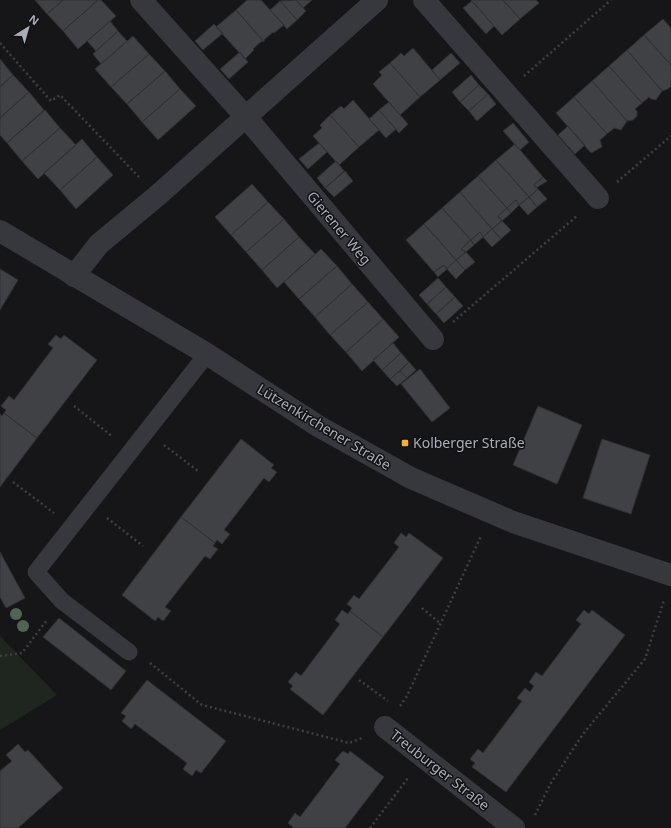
<svg xmlns="http://www.w3.org/2000/svg" width="671" height="828" viewBox="0 0 671 828" font-family="'Noto Sans',sans-serif">
	<style>
		.green { fill: #1e261f }
		.building { fill: #404145; stroke: #303034 }
		.lines { fill: none; stroke-linecap: round; stroke-linejoin: round }
		.path { stroke: #3d3f44; stroke-width: 2.5; stroke-dasharray: 2 3; stroke-linecap: butt }
		.service { stroke: #37383d; stroke-width: 17 }
		.minor { stroke: #37383d; stroke-width: 22 }
		.tertiary { stroke: #37383d; stroke-width: 22 }
		.tree { fill: #506452 }
		.poi-dot { fill: #f2b134; stroke: #111113; stroke-width: 1.5 }
		.labels { text-anchor: middle; stroke-width: 3; stroke-linejoin: round; paint-order: stroke }
		.street-label { font-size: 14px; fill: #a8adb8; stroke: #111113 }
		.poi-label { font-size: 14px; fill: #a8adb8; stroke: #111113; text-anchor: start }
	</style>
	<rect width="100%" height="100%" fill="#161618"/>
	<!-- green -->
	<path class="green" d="M0 636 57 695 0 730Z"/>
	<!-- building -->
	<path class="building" d="M35 0H63L47 14Z
		M63 0H98L63 31 47 14Z
		M98 0H101L116 16 78 49 63 31Z
		M247 0H261L284 25 274 33 273 32 264 40V42L236 10Z
		M296 0H312L303 8Z
		M296 0 306 11 297 20 280 1Z
		M471 0H503L520 19 502 35Z
		M503 0H536L539 3 520 19Z
		M280 1 297 20 287 29 270 10Z
		M472 1 494 26 486 34 463 8Z
		M236 10 264 42 262 41 253 49 254 50 245 59 216 27Z
		M663 19 671 28V65L644 35Z
		M110 21 118 31 96 51 87 41Z
		M214 24 223 33 203 50 195 41Z
		M118 31 127 41 101 64 93 54Z
		M644 35 671 65V86L668 89 662 91 627 50Z
		M133 36 149 54 111 87 95 69Z
		M413 48 440 80 420 97 390 63 401 53 404 56Z
		M627 50 662 91 656 100 651 99 649 97 642 103 609 66Z
		M240 52 248 62 229 79 220 69Z
		M451 53 460 63 440 80 432 70Z
		M149 54 165 71 127 104 111 87Z
		M0 59 13 75 0 87Z
		M390 63 420 97 400 115 373 84 382 75 379 72Z
		M609 66 642 103 635 109 637 111V116L633 120 627 121 592 81Z
		M165 71 180 89 142 122 127 104Z
		M13 75 29 92 0 118V87Z
		M471 75 479 85 460 102 452 92Z
		M592 81 627 121 621 130 614 128 607 134 574 97Z
		M479 85 488 94 469 111 460 102Z
		M180 89 196 106 158 140 142 122Z
		M29 92 44 110 7 143 0 135V118Z
		M488 94 496 104 477 121 469 111Z
		M574 97 607 134 600 140 602 147 591 153 556 113Z
		M353 100 379 130 359 147 330 115 341 106 344 109Z
		M389 102 408 124 399 133 379 110Z
		M45 110 60 128 22 161 7 143Z
		M379 110 396 129 386 138 369 119Z
		M330 115 359 147 339 165 313 136 322 128 320 125Z
		M513 123 529 142 520 150 503 131Z
		M568 126 585 145 575 154 558 135Z
		M60 128 76 145 38 179 22 161Z
		M82 139 97 157 60 190 44 173Z
		M319 143 327 152 308 169 299 159Z
		M515 144 543 177 534 185 538 189 529 197 496 160Z
		M97 157 113 175 76 209 60 190Z
		M496 160 529 197 519 205 516 200 507 208 478 176Z
		M336 161 344 171 325 188 317 178Z
		M345 171 353 181 334 197 325 188Z
		M478 176 507 208 498 216 502 221 492 229 460 192Z
		M543 177 547 181 536 188 534 185Z
		M252 184 268 202 231 235 215 217Z
		M538 189 547 199 537 207 529 197Z
		M460 192 492 229 483 237 480 232 471 240 442 208Z
		M529 197 537 207 528 215 519 205Z
		M516 200 519 205 511 213 507 208Z
		M268 202 284 219 246 252 231 235Z
		M442 208 471 240 461 249 466 252 456 260 424 224Z
		M507 208 511 213 502 221 498 216Z
		M284 219 299 237 262 270 246 252Z
		M502 221 511 230 501 239 492 229Z
		M424 224 456 260 447 269 444 265 434 272 406 240Z
		M492 229 501 239 492 247 483 237Z
		M480 232 483 237 474 245 471 240Z
		M299 237 315 254 277 288 262 270Z
		M471 240 474 245 466 252 464 251 461 249Z
		M321 249 337 266 299 299 284 282Z
		M466 252 475 262 465 270 456 260Z
		M456 260 465 270 456 279 447 269Z
		M444 265 447 269 438 277 434 272Z
		M337 266 352 284 315 317 299 299Z
		M0 269 18 280 0 310Z
		M438 278 446 287 427 304 419 295Z
		M352 284 368 302 330 335 315 317Z
		M446 287 455 297 436 314 427 304Z
		M455 297 463 306 444 323 436 314Z
		M368 302 383 319 346 352 330 335Z
		M383 319 399 337 362 371 346 352Z
		M56 335 61 339 64 335 97 360 37 438 4 413 6 410 1 406 9 396 14 400 53 348 48 344Z
		M393 343 401 353 382 370 373 360Z
		M401 353 409 362 390 379 382 370Z
		M409 362 416 370 407 378 400 371Z
		M420 369 450 408 432 422 401 384Z
		M400 371 407 378 397 386 390 379Z
		M538 406 582 425 557 484 513 465Z
		M4 413 37 438 0 487V414L2 416Z
		M241 439 274 465 271 468 277 472 269 482 264 478 224 530 230 534 222 544 217 540 215 543 181 517Z
		M602 439 650 455 631 514 583 498Z
		M181 517 215 543 213 546 218 549 210 559 205 556 165 607 171 611 163 621 158 617 155 621 122 595Z
		M401 533 406 537 409 533 443 558 383 637 350 611 352 608 347 604 354 595 359 599 399 547 394 543Z
		M0 552 25 598 6 608 0 597Z
		M342 610 348 614 350 611 383 637 323 715 290 689 293 686 288 682 296 672 301 676 340 624 335 620Z
		M584 610 589 614 592 610 625 635 506 792 472 767 475 763 470 759 478 749 483 753 522 701 517 698 525 688 530 692 534 686 529 682 536 672 542 676 581 624 576 620Z
		M59 618 126 671 111 690 43 637Z
		M147 680 226 741 201 773 196 770 192 776 183 769 187 763 135 724 131 729 122 721 126 716 121 713Z
		M18 744 25 752 28 750 63 788 18 828H0V771L12 761 6 755Z
		M343 751 348 754 350 751 384 777 345 828H292L293 827 288 823 295 813 300 817 340 764 335 760Z"/>
	<g class="lines">
		<!-- path -->
		<path class="path" d="M0 43 51 101 60 95 139 177
			M524 76 611 0
			M617 182 671 136
			M453 322 578 215
			M74 406 113 437
			M164 445 198 471
			M13 482 54 513
			M107 518 143 546
			M422 608 441 624
			M0 656 22 653 47 620
			M150 663 202 705 349 743 362 738
			M359 680 388 701
			M400 706 407 696 481 536
			M535 815 551 783 583 734 645 659 664 600
			M370 828 408 778"/>
		<!-- service -->
		<path class="service" d="M129 652 62 601 36 572 207 354"/>
		<!-- minor -->
		<path class="minor" d="M141 0 245 116 433 339
			M424 0 598 198
			M74 276 99 244 157 196 377 0
			M385 727 514 828"/>
		<!-- tertiary -->
		<path class="tertiary" d="M0 231 207 354 318 426 411 478 513 522 671 575"/>
	</g>
	<!-- trees -->
	<g class="tree">
		<circle cx="16" cy="614" r="6"/>
		<circle cx="23" cy="626" r="6"/>
	</g>
	<!-- markers -->
	<rect class="poi-dot" x="401" y="439" width="8" height="8" rx="2"/>
	<g class="labels">
		<!-- street labels -->
		<g class="street-label">
			<text transform="translate(339 228) rotate(50)" y="5">Gierener Weg</text>
			<text transform="translate(324 427) rotate(31)" y="5">Lützenkirchener Straße</text>
			<text transform="translate(440 770) rotate(38)" y="5">Treuburger Straße</text>
		</g>
		<!-- poi labels -->
		<g class="poi-label">
			<text x="413" y="448">Kolberger Straße</text>
		</g>
	</g>
	<!-- north arrow -->
	<g transform="translate(28 28) rotate(37)" stroke="#111113" stroke-width="3" paint-order="stroke">
	<path d="M0-3L7 15L0 10L-7 15Z" fill="#a8adb8"/>
	<text y="-6" font-size="11" font-weight="bold" text-anchor="middle" fill="#a8adb8">N</text>
	</g>
</svg>
